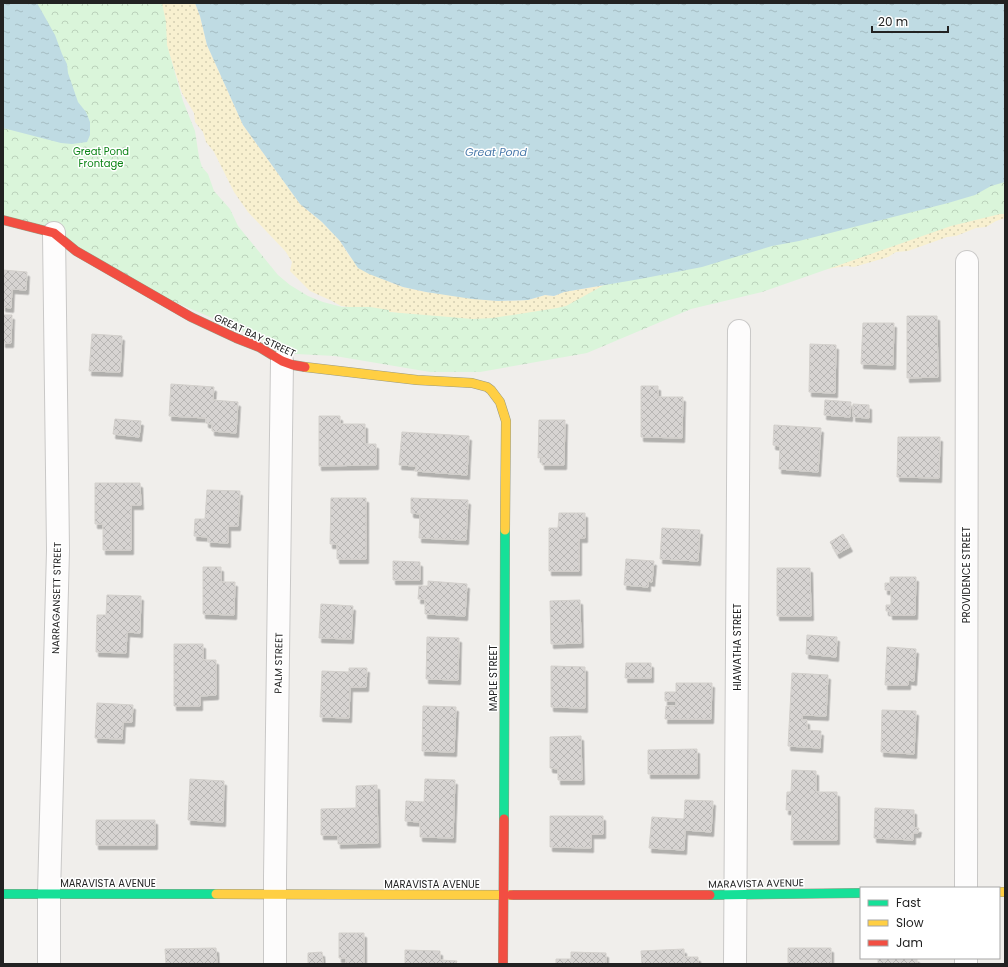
<svg xmlns="http://www.w3.org/2000/svg" width="1008" height="967" viewBox="0 0 1008 967" font-family="Poppins,sans-serif">
	<style>
		.sand { fill: url(#sand-dots) }
		.park { fill: url(#park-crowns) }
		.water { fill: url(#water-ripples) }
		.building { fill: url(#building-cross-hatch); stroke: #d3d0cc; filter: url(#shadow) }
		.lines { fill: none; stroke-linecap: round; stroke-linejoin: round }
		.street-casing { stroke: #c9c8c7; stroke-width: 24 }
		.fast-casing { stroke: #999a82; stroke-width: 10 }
		.slow-casing { stroke: #999a82; stroke-width: 10 }
		.jam-casing { stroke: #999a82; stroke-width: 10 }
		.street { stroke: #fdfcfc; stroke-width: 22 }
		.fast { stroke: #16e098; stroke-width: 9 }
		.slow { stroke: #ffcf43; stroke-width: 9 }
		.jam { stroke: #f24e42; stroke-width: 9 }
		.labels { text-anchor: middle; stroke-width: 3; stroke-linejoin: round; paint-order: stroke }
		.park-label { font-size: 10px; fill: #0c8416; stroke: #fff }
		.street-label { font-size: 10px; fill: #222; stroke: #fff }
		.water-label { font-size: 11px; font-style: italic; fill: #4a7aab; stroke: #fff }
	</style>
	<defs>
		<pattern id="sand-dots" width="8" height="8" patternUnits="userSpaceOnUse"><rect width="8" height="8" fill="#f8f0d0"/><path d="M2 2h.1M6 6h.1" fill="none" stroke="#d4ceb2" stroke-width="1.8" stroke-linecap="round"/></pattern>
		<pattern id="park-crowns" width="20" height="18" patternUnits="userSpaceOnUse"><rect width="20" height="18" fill="#daf5da"/><path d="M2 6a3 3 0 1 1 6 0M12 15a3 3 0 1 1 6 0" fill="none" stroke="#bbd2bb"/></pattern>
		<pattern id="water-ripples" width="26" height="14" patternUnits="userSpaceOnUse"><rect width="26" height="14" fill="#bfdbe3"/><path d="M2 4q2-2 4 0t4 0M15 11q2-2 4 0t4 0" fill="none" stroke="#a4bcc2"/></pattern>
		<pattern id="building-cross-hatch" width="8" height="8" patternUnits="userSpaceOnUse"><rect width="8" height="8" fill="#d7d4d2"/><path d="M0 0l8 8M0 8l8-8" fill="none" stroke="#b8b6b4"/></pattern>
		<filter id="shadow"><feDropShadow dx="2.5" dy="4.5" stdDeviation="0" flood-color="#0004"/></filter>
	</defs>
	<rect width="100%" height="100%" fill="#f0eeeb"/>
	<!-- sand -->
	<path class="sand" d="M153 3H195L200 16 207 45 243 125 300 204 322 222 340 241 350 257 382 278 392 283 403 287 426 292 498 301 528 300 545 295 554 296 564 292 640 279 1005 182V218L996 221 986 227 976 228 956 236 947 237 908 251 896 252 888 257 854 267 847 266 807 272 488 324 341 306 332 301 310 291 290 271 292 262 286 252 248 212 234 192 214 152 206 142 203 132 195 122 194 113 182 93Z"/>
	<!-- park -->
	<path class="park" d="M3 3H162L166 22 167 45 183 101 195 131 199 157 202 167 208 174 214 191 230 209 238 226 278 275 290 285 308 296 323 302 342 307H370L389 310V312L473 319 493 318 557 308 566 306 666 251 1005 159V214H1000L951 226 762 292 691 309 587 353 480 372H430L335 356 296 354 177 303 3 215Z"/>
	<!-- water -->
	<path class="water" d="M3 3H37L55 35 62 54 67 64 68 73 78 102 86 112 90 122V135L87 142 72 144 61 143 3 128Z
		M195 3H1005V182L991 186 975 195 948 203 799 241 772 246 702 267 640 279 564 292 554 296 545 295 528 300 498 301 472 299 426 292 403 287 369 274 358 268 340 241 322 222 300 204 243 125 207 45 200 16Z"/>
	<!-- building -->
	<path class="building" d="M3 270 27 272 26 290 12 289 11 308 3 307Z
		M3 315H12L11 343H3Z
		M907 316H937L938 377 907 378Z
		M863 323H894L893 365 861 364Z
		M92 334 122 336 120 372 89 371Z
		M810 344 836 345 835 393 809 392Z
		M171 384 214 387 213 400 238 402 236 433 212 431V424L206 423V418L169 416Z
		M641 386H658V397H683L682 438 641 437Z
		M825 400 851 402 850 417 824 415Z
		M853 404 869 405V418L853 417Z
		M319 416H340V424H365V444H376V465L319 466Z
		M115 419 141 421 139 437 113 434Z
		M539 420H565L564 465H542V457L538 458Z
		M774 425 821 428 818 472 779 469 780 446 773 445Z
		M402 432 469 436 467 475 415 471 416 466 399 465Z
		M898 437H940L939 478 897 477Z
		M95 483H140L141 505H131V550H103V524H95Z
		M207 490 240 491 238 526H228V543L208 542V537L194 536 195 519H205Z
		M331 498H366V559H337V544H330Z
		M411 498 468 500 466 540 419 538 420 514 411 513Z
		M559 513H585V538H579V571H549V528H558Z
		M662 528 700 530 698 561 660 559Z
		M843 534 850 547 837 554 830 542Z
		M626 559 654 561 652 582 648 581V587L624 585Z
		M393 561 420 562V580H393Z
		M203 567H221V582H235L234 615 203 614Z
		M777 568H810L811 616H777Z
		M890 577H916L915 615H890V611H886V605H891V590H885V583H890Z
		M428 581 467 584 465 616 425 614V599H418L419 586H428Z
		M107 595 141 596 140 633 127 632 126 653 96 652 97 615H106Z
		M580 600 581 643 551 644 550 601Z
		M321 604 353 606 351 639 319 638Z
		M807 635 837 637 836 657 806 654Z
		M427 637 459 638 458 680 426 679Z
		M174 644H203V660H216V695L200 696V706H174Z
		M887 647 916 649 914 681 908 680V685H885Z
		M626 663H651V678H625Z
		M551 666 585 667V708L551 707Z
		M349 668H367L366 687H350L349 718 320 717 322 671 349 672Z
		M792 673 828 675 826 716 802 715V720H807V730L821 731 820 748 788 746Z
		M676 683H712L711 719H665L666 706H676V701H665V692H676Z
		M97 703 133 705 132 722H123L122 739 95 738Z
		M423 706 456 707 454 752 422 751Z
		M882 710 916 711 914 754 881 752Z
		M581 736 582 780H558V769L550 768V737Z
		M697 749V774H648V750Z
		M792 770 816 771V792H837V840H791L792 810H786L787 792H791Z
		M190 779 224 781 223 822 188 820Z
		M425 779 455 780 453 838 420 837V822L405 821 406 801 424 802Z
		M377 785 378 843 338 844V835H321V809L356 808V786Z
		M685 800 713 801 711 832 685 830 684 850 649 848 652 817 684 819Z
		M875 808 914 810V828H919L918 833H913V840L874 838Z
		M550 816H603V834H591V848L550 847Z
		M96 820H155V845H96Z
		M339 933H364V964H346V958H339Z
		M216 948 217 964H166L165 949Z
		M788 948H831V964H788Z
		M684 949V957H698V964H642L641 951Z
		M405 950 440 951V960L457 961 456 964H405Z
		M322 952 323 964H308V953Z
		M571 952 606 953V964H556V959H571Z
		M878 958H917V964H878Z"/>
	<g class="lines">
		<!-- street casing -->
		<g class="street-casing">
			<path id="street" d="M966 888 967 262
				M49 964V894L58 550 54 233
				M275 964V877L282 361
				M735 964 739 331
				M966 964V958"/>
		</g>
		<!-- fast casing -->
		<g class="fast-casing">
			<path id="fast" d="M504 819 505 530
				M3 894H216
				M710 895 861 893"/>
		</g>
		<!-- slow casing -->
		<g class="slow-casing">
			<path id="slow" d="M305 367 417 380 472 383 487 387 491 390 500 402 506 421 505 530
				M999 892H1005
				M216 894 511 895"/>
		</g>
		<!-- jam casing -->
		<g class="jam-casing">
			<path id="jam" d="M3 220 54 233 76 251 191 317 236 338 259 347 282 361 293 365 305 367
				M511 895H710
				M503 964 504 819"/>
		</g>
		<!-- street -->
		<use href="#street" class="street"/>
		<!-- fast -->
		<use href="#fast" class="fast"/>
		<!-- slow -->
		<use href="#slow" class="slow"/>
		<!-- jam -->
		<use href="#jam" class="jam"/>
	</g>
	<g class="labels">
		<!-- park labels -->
		<g class="park-label">
			<text x="101" y="155">Great Pond<tspan x="101" dy="12">Frontage</tspan></text>
		</g>
		<!-- street labels -->
		<g class="street-label">
			<text transform="translate(255 335) rotate(25)" y="4">GREAT BAY STREET</text>
			<text transform="translate(966 575) rotate(-90)" y="4">PROVIDENCE STREET</text>
			<text transform="translate(56 598) rotate(-89)" y="4">NARRAGANSETT STREET</text>
			<text transform="translate(737 647) rotate(-90)" y="4">HIAWATHA STREET</text>
			<text transform="translate(278 663) rotate(-89)" y="4">PALM STREET</text>
			<text transform="translate(493 678) rotate(-90)" y="4">MAPLE STREET</text>
			<text x="108" y="887">MARAVISTA AVENUE</text>
			<text transform="translate(756 883) rotate(-1)" y="4">MARAVISTA AVENUE</text>
			<text x="432" y="888">MARAVISTA AVENUE</text>
		</g>
		<!-- water labels -->
		<g class="water-label">
			<text x="496" y="156">Great Pond</text>
		</g>
	</g>
	<!-- border -->
	<rect width="1008" height="967" fill="none" stroke="#222222" stroke-width="8"/>
	<!-- legend -->
	<rect x="860" y="887" width="140" height="72" fill="#ffffff" stroke="#a7a7a7"/>
	<rect x="868" y="900" width="20" height="6" fill="#16e098" stroke="#a7a7a7"/>
	<text x="896" y="907" font-size="12" fill="#222222">Fast</text>
	<rect x="868" y="920" width="20" height="6" fill="#ffcf43" stroke="#a7a7a7"/>
	<text x="896" y="927" font-size="12" fill="#222222">Slow</text>
	<rect x="868" y="940" width="20" height="6" fill="#f24e42" stroke="#a7a7a7"/>
	<text x="896" y="947" font-size="12" fill="#222222">Jam</text>
	<!-- scale -->
	<path d="M872 26v6h76v-6" fill="none" stroke="#222222" stroke-width="2"/>
	<text x="878" y="26" font-size="12" fill="#222222" stroke="#ffffff" stroke-width="3" paint-order="stroke">20 m</text>
</svg>
